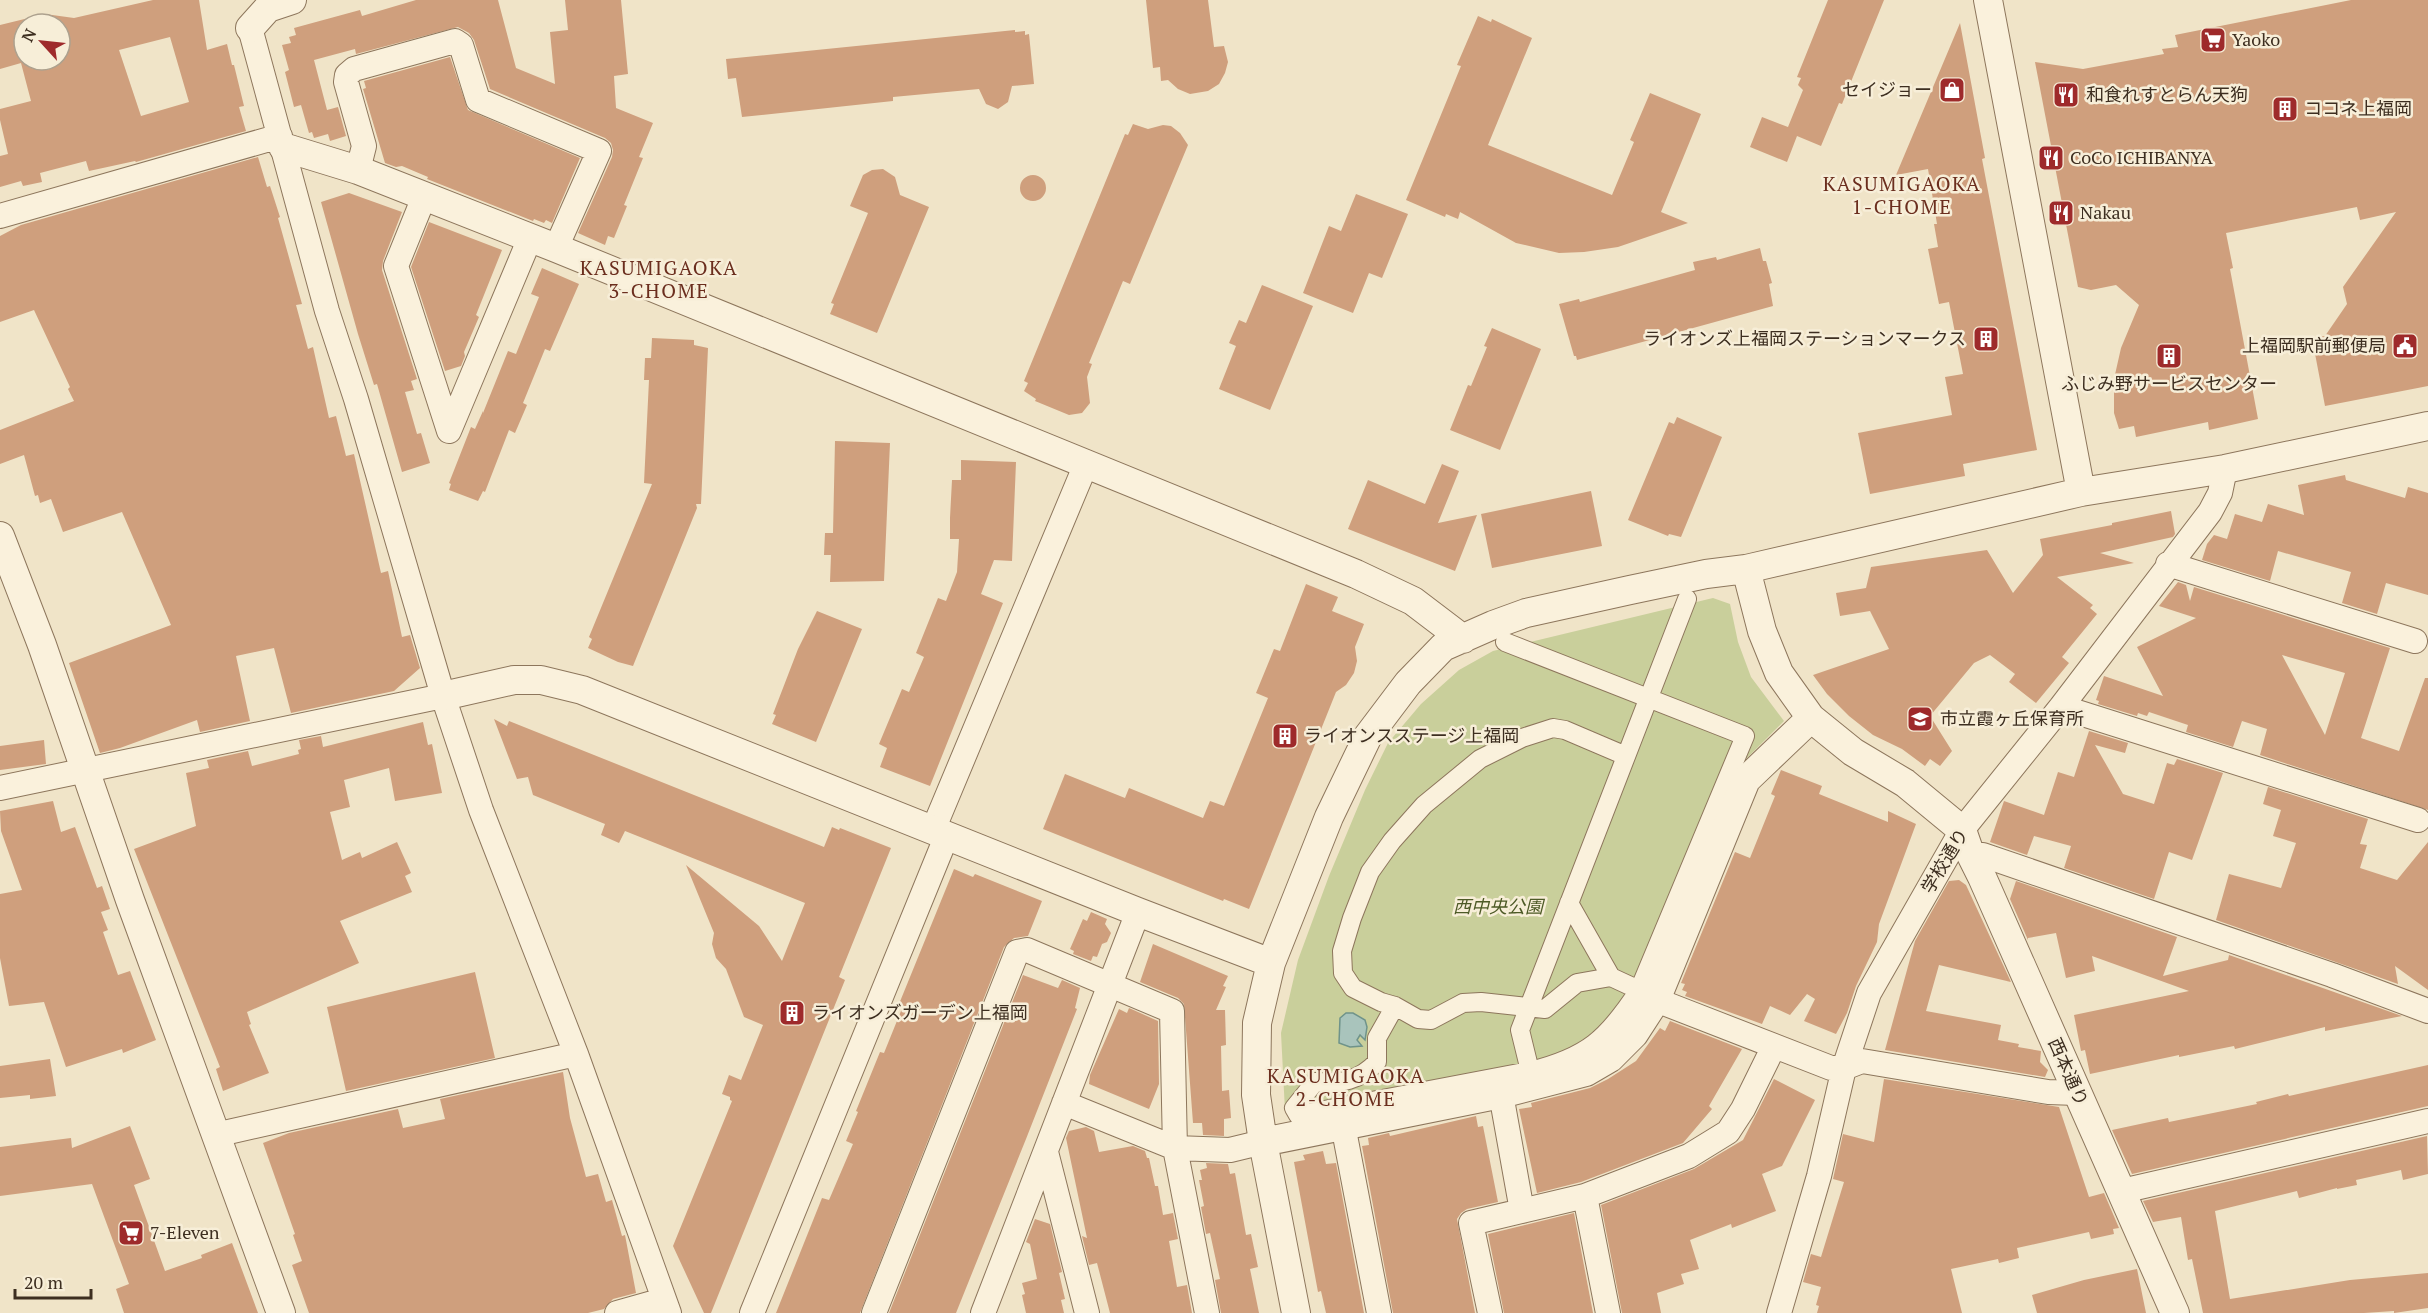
<svg xmlns="http://www.w3.org/2000/svg" width="2428" height="1313" viewBox="0 0 2428 1313" font-family="'PT Serif','Noto Sans JP',serif">
	<style>
		.green { fill: #c9cf9b }
		.water { fill: #a9c4bc; stroke: #6f938a; stroke-width: 1.5 }
		.building { fill: #cf9f7d; fill-rule: evenodd }
		.lines { fill: none; stroke-linecap: round; stroke-linejoin: round }
		.pedestrian-casing { stroke: #8d765c; stroke-width: 20 }
		.minor-casing { stroke: #8d765c; stroke-width: 26 }
		.tertiary-casing { stroke: #8d765c; stroke-width: 30 }
		.pedestrian { stroke: #faf1dc; stroke-width: 18 }
		.minor { stroke: #faf1dc; stroke-width: 24 }
		.tertiary { stroke: #faf1dc; stroke-width: 28 }
		.labels { text-anchor: middle; stroke-width: 5; stroke-linejoin: round; paint-order: stroke }
		.poi-label { font-size: 18px; fill: #3d2e20; stroke: #f7eed8; text-anchor: start }
		.street-label { font-size: 18px; fill: #3d2e20; stroke: #f7eed8 }
		.park-label { font-size: 18px; font-style: italic; fill: #4d5a26; stroke: #f7eed8 }
		.neighbourhood-label { font-size: 20px; letter-spacing: 1.5px; fill: #6b2e1e; stroke: #f7eed8 }
	</style>
	<rect width="100%" height="100%" fill="#f0e4c8"/>
	<!-- green -->
	<path class="green" d="M1713 598 1730 604 1738 642 1751 677 1784 721 1732 773 1645 992 1582 1058 1299 1123 1285 1111 1281 1033 1298 960 1329 876 1365 790 1388 743 1421 704 1459 670 1493 651Z"/>
	<!-- water -->
	<path class="water" d="M1346 1013H1353L1365 1020 1367 1027 1365 1040 1360 1035 1357 1040 1362 1046 1350 1047 1339 1043 1340 1018Z"/>
	<!-- building -->
	<path class="building" d="M153 0H199L207 50 227 44 232 65H234L244 106 239 107 246 131 136 162 135 161 89 171 86 161 40 173 42 182 23 186 21 181 0 187V156L8 154 0 120V109L31 101 21 63 0 69V25L45 14 74 18ZM24 24H60V60H24ZM170 37 189 102 141 116 119 50Z
		M416 0H498L516 68 555 84 550 32 568 30 565 0H621L628 74 614 76 616 108 653 123 639 157 643 158 624 205 627 206 614 238 608 236 605 245 578 233 612 157 613 150 611 143 605 138 490 89 474 40 469 33 458 27 356 54 355 49 314 60 327 110 338 107 346 136 330 141 328 134 314 138 312 132 309 133 301 105 294 107 285 72 289 70 282 45 291 43 289 37 296 35 294 28 360 10 362 16Z
		M1146 0H1208L1214 47 1224 46 1228 62 1225 73 1219 84 1208 91 1190 94 1178 89 1168 80 1161 81 1160 67 1153 68Z
		M1828 0H1884L1842 104 1839 103 1821 146 1797 136 1787 162 1750 147 1762 117 1788 127 1803 90 1798 85 1801 78 1797 77Z
		M2351 0H2428V386L2325 406 2312 338 2325 336 2347 304 2343 287 2396 212 2360 220 2357 207 2226 233 2233 268 2230 269 2258 419 2209 430 2208 422 2136 437 2134 426 2119 429 2114 413V379L2121 348 2139 305 2116 285 2091 290 2078 287 2035 62 2083 69 2164 54 2162 49 2178 47 2175 35Z
		M1478 16 1491 22 1492 19 1532 38 1488 145 1612 195 1634 142 1630 140 1650 93 1701 114 1661 212 1688 223 1618 247 1584 252 1559 253 1516 243 1460 212 1458 219 1446 214 1445 217 1406 200 1461 66 1457 65Z
		M1960 23 1985 158 1982 159 2037 450 1963 464 1965 476 1870 494 1858 433 1952 415 1945 377 1963 374 1949 302 1939 304 1928 249 1938 247 1934 224H1937L1928 169 1896 175Z
		M1015 30V32L1025 31V35L1029 34 1034 84 1012 86 1008 102 998 109 986 104 979 89 893 97V101L742 117 736 78 728 79 726 59Z
		M450 57 468 110 580 158 552 223 546 220 544 223 534 219 533 221 427 179 428 177 402 166 396 167 385 163 363 89 366 88 364 81Z
		M1133 124 1148 129 1163 125 1171 126 1180 133 1188 145 1130 284 1123 281 1089 363 1092 364 1087 377 1090 403 1082 413 1069 415 1035 401 1036 399 1024 391 1028 383 1024 381 1125 134 1128 135Z
		M258 157 267 187 270 186 280 217 278 218 302 304 296 305 308 349 313 347 329 418 336 416 346 456 354 454 381 573 388 571 402 637 410 635 420 668 394 691 291 713 274 648 236 656 250 721 200 732 197 720 120 748 100 753 69 663 171 625 122 512 63 532 51 499 40 503 38 495 35 496 24 455 0 464V430L74 401 68 389 70 387 34 310 0 322V236L21 225Z
		M883 169 895 177 900 195 929 207 877 333 830 314 834 304 831 303 834 296 868 213 850 206 863 175 872 170Z
		M1020 188a13 13 0 1 1 26 0a13 13 0 1 1-26 0Z
		M349 193 402 212 383 261 382 270 417 379 411 381 414 390 405 392 417 434 421 433 430 463 402 472 377 384 374 385 358 334 321 202Z
		M1356 194 1408 214 1382 278 1369 273 1353 313 1303 293 1329 226 1341 231Z
		M429 222 502 250 476 315 479 317 464 352 465 356 461 366 445 371 411 267Z
		M1760 248 1763 261H1766L1772 283 1769 284 1773 306 1577 360 1576 356H1574L1559 304 1579 299 1580 302 1695 270 1693 262 1716 257 1717 260Z
		M542 268 579 284 550 351 545 349 523 403 527 405 515 433 509 430 485 492 483 491 478 501 449 490 451 484 449 483 471 427 475 429 483 411V413L508 351 516 354 539 297 531 294Z
		M1262 285 1313 306 1270 410 1219 389 1236 346 1229 343 1239 320 1246 323Z
		M1492 328 1541 349 1500 450 1450 430 1468 385 1471 386 1487 347 1484 346Z
		M652 338 694 340V345L708 348 701 504H696L697 508 633 666 618 662 588 648 592 639 589 637 652 484 644 483 649 380H644L645 358H651Z
		M1677 417 1722 437 1681 537 1669 534 1668 536 1628 520 1669 422 1674 424Z
		M835 441 890 443 884 581 830 582 831 555H824L825 533H833Z
		M961 460 1016 462 1012 561 994 560 981 594 1003 603 930 786 880 767 887 748 879 744 902 689 909 692 924 657 916 653 938 598 946 601 957 572 959 539H950V518L952 480H961Z
		M1442 464 1459 471 1438 523 1477 515 1455 571 1348 529 1368 480 1425 504Z
		M2345 475 2346 480 2405 498 2408 487 2428 493V595L2386 583 2377 614 2342 603 2351 572 2278 551 2270 581 2202 560 2207 544 2214 535 2227 539 2235 514 2262 522 2268 504 2304 515 2298 485Z
		M1591 491 1602 546 1492 568 1481 514Z
		M2171 511 2175 534 2173 537 2100 553 2134 563 2057 577 2093 605 2090 608 2097 614 2062 657 2069 663 2036 703 2009 682 2015 674 1990 655 1974 663 1930 716 1952 751 1940 766 1930 759 1925 766 1902 749 1873 735 1849 716 1827 694 1813 675 1889 649 1870 611 1840 616 1836 593 1866 588 1871 567 1987 550 2013 593 2043 555 2040 539 2112 525V523Z
		M2178 582 2186 585 2190 601 2194 587 2390 648 2361 738 2399 751 2425 678H2428V810L2260 755 2267 729 2242 721 2233 747 2186 732 2188 725 2149 712 2147 716 2138 713 2137 716 2098 704 2099 701 2096 700 2104 676 2163 696 2137 647 2196 618 2159 606ZM2282 655 2345 673 2325 735Z
		M1306 584 1338 597 1332 611 1364 624 1355 647 1357 661 1354 673 1346 685 1336 692 1249 909 1224 899 1223 901 1043 829 1065 774 1125 798 1129 788 1203 818 1210 801 1224 806 1268 698 1256 693 1274 649 1280 651Z
		M817 611 862 629 816 742 772 724 776 715 773 714 798 649Z
		M494 719 507 726 509 721 824 847 832 827 839 830 840 828 891 848 839 977 845 980 711 1313H704L673 1246 732 1101 730 1100V1097L722 1094 729 1075 741 1080 763 1025 744 1017 726 969 716 958 712 944 714 933 686 865 759 926 782 961 805 903 625 831 619 843 601 835 605 824 533 795 528 777 517 779Z
		M423 722 428 745 432 744 442 793 395 801 389 768 344 780 350 807 330 812 342 860 360 852 362 858 397 842 411 873 405 876 412 892 340 921 359 963 247 1012 251 1024 249 1025 269 1073 223 1091 216 1069 220 1067 134 849 196 826 186 773 209 768 207 760 248 751 252 766 299 754 298 750 301 749 299 740 321 736 323 747Z
		M2089 731 2128 743 2125 753 2095 745 2123 794 2154 804 2167 763 2174 765 2177 759 2223 773 2192 860 2169 852 2154 899 2064 868 2071 846 2034 836 2027 855 1990 842 2004 801 2044 815 2058 772 2074 777Z
		M44 740 46 764 0 770V746Z
		M1781 770 1822 786 1819 794 1888 822V811L1916 824 1879 924 1877 942 1856 986 1847 1013 1836 1034 1804 1021 1815 999 1807 994 1790 1015 1770 1006 1762 1024 1685 996 1687 992 1682 990 1685 984 1681 983 1735 852 1750 858 1775 796 1771 794Z
		M2268 787 2368 819 2360 844 2367 845 2360 868 2397 880 2428 842V990L2395 966 2398 984 2216 920 2229 874 2281 888 2296 843 2273 836 2281 810 2263 804Z
		M53 801 61 832 75 827 97 888 102 886 110 909 101 912 108 930 103 932 118 975 130 971 156 1040 123 1053 122 1049 66 1067 44 1002 9 1006 0 958V894L22 890 1 831 0 811Z
		M954 869 973 877 975 874 1042 901 1028 936 1014 938 1004 947 860 1313H776L822 1198 829 1200 853 1144 846 1141 858 1112 856 1111 880 1052 884 1053 903 1006 899 1004Z
		M1959 880 1966 885 2011 982 1939 965 1926 1011 2001 1025 1998 1040 2019 1044 2018 1047 2041 1051 2040 1062 2048 1070 2045 1077 1885 1050 1915 941 1949 881Z
		M2016 881 2177 937 2163 976 2228 960 2229 955 2402 1016 2325 1031V1027L2235 1049 2234 1046 2179 1057V1055L2090 1074 2085 1050 2081 1051 2074 1015 2189 991 2092 956 2095 971 2066 978 2056 933 2028 938V940L2010 899Z
		M1091 912 1107 919 1105 924 1111 933 1107 942 1102 944 1097 957 1093 956 1091 961 1073 954 1074 951 1070 949 1083 919 1087 921Z
		M1153 944 1228 976 1223 986 1226 987 1216 1010H1225L1226 1045 1221 1046 1222 1091 1229 1090 1231 1118 1224 1119V1136L1203 1135 1202 1123H1193L1184 1004 1178 998 1140 982Z
		M475 972 495 1058 346 1091 327 1007Z
		M1023 975 1058 988 1062 980 1080 988 1075 1008 1077 1009 1026 1139 956 1313H889Z
		M1129 1008 1158 1021 1159 1084 1149 1109 1089 1084 1090 1075 1119 1009 1127 1013Z
		M1670 1021 1742 1049 1709 1106 1712 1109 1683 1143 1581 1182 1537 1193 1519 1109 1532 1107 1531 1103 1590 1088 1608 1079 1636 1061 1660 1028 1665 1031Z
		M50 1059 56 1096 30 1099V1095L0 1098V1066Z
		M2428 1065V1106L2132 1174 2112 1130 2168 1118 2169 1122 2257 1104 2256 1102 2288 1094 2289 1096Z
		M563 1072 570 1118 586 1177 598 1174 606 1202 612 1200 622 1236 625 1235 636 1293 613 1299 604 1309 588 1313H309L292 1265 302 1261 293 1235 295 1234 263 1143 289 1133 398 1109 403 1128 445 1119 440 1099Z
		M1774 1079 1815 1100 1782 1166 1762 1174 1776 1211 1732 1228 1731 1224 1690 1240 1699 1269 1681 1274 1684 1284 1657 1293 1661 1313H1622L1601 1205 1694 1169 1743 1140Z
		M1884 1079 2059 1107 2089 1197 2104 1193 2119 1228 2113 1229 2114 1234 2091 1239 2089 1232 2017 1248 2019 1258 1999 1263 1998 1259 1951 1269 1962 1313H1817L1819 1306 1816 1305 1821 1287 1803 1282 1811 1254 1821 1257 1844 1182 1833 1179 1843 1134 1874 1142Z
		M1476 1116 1478 1127 1483 1126 1498 1202 1467 1209 1461 1213 1457 1219 1475 1313H1393L1362 1146 1369 1145 1368 1138 1389 1133 1390 1136Z
		M130 1126 150 1179 134 1185 165 1271 202 1258 201 1255 232 1243 258 1313H124L116 1289 129 1284 92 1184 0 1196V1147L71 1138 72 1148Z
		M1086 1127 1094 1131 1099 1152 1133 1146 1145 1151 1147 1158H1149L1155 1186H1158L1163 1215 1173 1213 1178 1239 1169 1241 1177 1287 1187 1285 1192 1313H1110L1097 1263 1089 1265 1082 1236 1087 1238 1066 1138 1069 1131Z
		M2427 1136 2428 1174 2403 1180 2401 1170 2356 1180 2357 1185 2337 1189V1188L2299 1198 2297 1191 2215 1211 2230 1299 2350 1280 2428 1273V1308L2394 1313V1311L2364 1313H2203L2192 1259 2188 1260 2181 1217 2153 1222 2143 1201Z
		M1323 1151 1326 1164 1336 1163 1364 1313H1326L1321 1291 1318 1292 1294 1162 1305 1160 1303 1155Z
		M1206 1163 1228 1164 1230 1174 1235 1173 1246 1235 1251 1234 1258 1267 1250 1269 1259 1313H1221L1215 1280 1220 1279 1210 1233 1206 1234 1201 1207 1204 1206 1199 1180H1202L1200 1170 1207 1168Z
		M1574 1213 1593 1313H1504L1488 1234Z
		M1035 1219 1050 1224 1062 1272 1059 1273 1065 1299 1061 1300 1064 1313H1026L1022 1295 1025 1294 1022 1283 1037 1279 1030 1244 1026 1242Z
		M2137 1269 2146 1313H2037L2032 1295 2084 1280Z"/>
	<g class="lines">
		<!-- pedestrian casing -->
		<g class="pedestrian-casing">
			<path id="pedestrian" d="M1569 903 1611 977 1639 990
				M1611 977 1577 983 1545 1009 1481 1002 1463 1003 1431 1020 1418 1019 1395 1006 1381 1002 1353 988 1343 973 1342 951 1352 918 1370 872 1392 841 1424 805 1480 759 1522 738 1553 728 1565 730 1626 756
				M1395 1006 1377 1038V1062C1359 1081 1341 1084 1315 1082L1294 1108 1298 1115 1530 1071C1587 1057 1607 1039 1639 990L1745 736 1505 642
				M1530 1071 1520 1030 1687 599"/>
		</g>
		<!-- minor casing -->
		<g class="minor-casing">
			<path id="minor" d="M250 28 327 311 356 399 443 696 481 810 576 1054 669 1313
				M358 170 364 146 346 82 347 75 354 69 455 41 461 45 478 100 599 151 556 248
				M424 197 396 266 449 431 530 238
				M0 216 280 136
				M2168 564 2415 641
				M2061 707 2418 820
				M0 788 443 696
				M933 830 1086 464
				M1971 855H1983L2332 975 2428 1011
				M1656 1000 1831 1068H1844L1862 1061 2048 1092 2077 1093
				M1501 1094 1522 1211
				M1064 1103 1175 1148 1230 1150 1263 1142
				M1343 1125 1379 1313
				M215 1135 576 1054
				M1046 1152 1087 1313
				M2122 1191 2428 1121
				M617 1313 663 1300
				M752 1313 947 835
				M874 1313 1017 952 1027 950 1172 1011 1175 1148 1207 1313
				M983 1313 1138 912
				M1490 1313 1471 1223 1585 1196
				M1608 1313 1585 1196 1689 1156 1728 1132 1743 1109 1774 1046
				M1779 1313 1819 1176 1844 1068 1869 993 1962 830 2061 707 2210 512 2220 493 2225 469"/>
		</g>
		<!-- tertiary casing -->
		<g class="tertiary-casing">
			<path id="tertiary" d="M250 28 268 8 292 0
				M283 147 358 170 556 248 1356 574 1413 601 1463 639
				M2081 492 2225 469 2428 426
				M0 536 42 645 130 900 281 1313
				M1746 569 1762 631 1779 673 1811 718 1853 752 1905 783 1962 830 1970 853 1982 877 2175 1313
				M443 696 514 680H541L582 690 1138 912 1271 963
				M1263 1142 1501 1094 1586 1072 1610 1058 1634 1034 1656 1000 1746 780 1811 718
				M1296 1313 1263 1142 1256 1095 1257 1023 1271 963 1329 817 1368 736 1408 683 1443 647 1493 625 1526 613 1630 590 1706 574 1746 569 2081 492 1988 0"/>
		</g>
		<!-- pedestrian -->
		<use href="#pedestrian" class="pedestrian"/>
		<!-- minor -->
		<use href="#minor" class="minor"/>
		<!-- tertiary -->
		<use href="#tertiary" class="tertiary"/>
	</g>
	<!-- icons -->
	<defs>
		<g id="supermarket-square" transform="scale(1.35)"><rect x="-9" y="-9" width="18" height="18" rx="4" fill="#9e2a2b" stroke="#f7eed8"/><path d="M-6-5.5h2.5l.6 2H6L4.5 2H-2.5L-4.4-4H-6ZM-1.5 3.2a1.3 1.3 0 1 0 .1 0ZM3 3.2a1.3 1.3 0 1 0 .1 0Z" fill="#fff"/></g>
		<g id="shop-square" transform="scale(1.35)"><rect x="-9" y="-9" width="18" height="18" rx="4" fill="#9e2a2b" stroke="#f7eed8"/><path d="M-5-2.5h2.3a2.7 3.5 0 0 1 5.4 0H5L5.5 6h-11ZM-1.5-2.5h3a1.5 2.3 0 0 0-3 0Z" fill="#fff"/></g>
		<g id="restaurant-square" transform="scale(1.35)"><rect x="-9" y="-9" width="18" height="18" rx="4" fill="#9e2a2b" stroke="#f7eed8"/><path d="M-5-6h1v4h1v-4h1v4h1v-4h1v5L-1.5 .5V6h-2V.5L-5-1ZM5-6V6H3V1.5H1.5Q1.5-4 5-6Z" fill="#fff"/></g>
		<g id="building-square" transform="scale(1.35)"><rect x="-9" y="-9" width="18" height="18" rx="4" fill="#9e2a2b" stroke="#f7eed8"/><path d="M-4-6H4V6H1V3H-1V6H-4ZM-2.5-4.3h1.7v1.8h-1.7ZM.8-4.3h1.7v1.8H.8ZM-2.5-1h1.7V.8h-1.7ZM.8-1h1.7V.8H.8Z" fill="#fff"/></g>
		<g id="civic-square" transform="scale(1.35)"><rect x="-9" y="-9" width="18" height="18" rx="4" fill="#9e2a2b" stroke="#f7eed8"/><path d="M-.6-6.5H3V-4.5H.6V-3L4-1V1h2V6H-6V1h2V-1L-.6-3ZM-1.2 2.5V6h2.4V2.5Z" fill="#fff"/></g>
		<g id="school-square" transform="scale(1.35)"><rect x="-9" y="-9" width="18" height="18" rx="4" fill="#9e2a2b" stroke="#f7eed8"/><path d="M0-5L7-2L0 1L-7-2ZM-4 1L0 2.5L4 1V4Q0 6-4 4Z" fill="#fff"/></g>
	</defs>
	<g fill-rule="evenodd">
		<use href="#supermarket-square" x="2213" y="40"/>
		<use href="#shop-square" x="1952" y="90"/>
		<use href="#restaurant-square" x="2066" y="95"/>
		<use href="#building-square" x="2285" y="109"/>
		<use href="#restaurant-square" x="2051" y="158"/>
		<use href="#restaurant-square" x="2061" y="213"/>
		<use href="#building-square" x="1986" y="339"/>
		<use href="#civic-square" x="2405" y="346"/>
		<use href="#building-square" x="2169" y="356"/>
		<use href="#school-square" x="1920" y="719"/>
		<use href="#building-square" x="1285" y="736"/>
		<use href="#building-square" x="792" y="1013"/>
		<use href="#supermarket-square" x="131" y="1233"/>
	</g>
	<g class="labels">
		<!-- poi labels -->
		<g class="poi-label">
			<text x="2232" y="46">Yaoko</text>
			<text x="1932" y="96" text-anchor="end">セイジョー</text>
			<text x="2086" y="101">和食れすとらん天狗</text>
			<text x="2304" y="115">ココネ上福岡</text>
			<text x="2070" y="164">CoCo ICHIBANYA</text>
			<text x="2080" y="219">Nakau</text>
			<text x="1966" y="345" text-anchor="end">ライオンズ上福岡ステーションマークス</text>
			<text x="2386" y="352" text-anchor="end">上福岡駅前郵便局</text>
			<text x="2169" y="390" text-anchor="middle">ふじみ野サービスセンター</text>
			<text x="1940" y="725">市立霞ヶ丘保育所</text>
			<text x="1304" y="742">ライオンスステージ上福岡</text>
			<text x="812" y="1019">ライオンズガーデン上福岡</text>
			<text x="150" y="1239">7-Eleven</text>
		</g>
		<!-- street labels -->
		<g class="street-label">
			<text transform="translate(1945 861) rotate(-59)" y="6">学校通り</text>
			<text transform="translate(2068 1072) rotate(66)" y="6">西本通り</text>
		</g>
		<!-- park labels -->
		<g class="park-label">
			<text x="1498" y="913">西中央公園</text>
		</g>
		<!-- neighbourhood labels -->
		<g class="neighbourhood-label">
			<text x="1902" y="191">KASUMIGAOKA<tspan x="1902" dy="23">1-CHOME</tspan></text>
			<text x="659" y="275">KASUMIGAOKA<tspan x="659" dy="23">3-CHOME</tspan></text>
			<text x="1346" y="1083">KASUMIGAOKA<tspan x="1346" dy="23">2-CHOME</tspan></text>
		</g>
	</g>
	<!-- north arrow -->
	<g transform="translate(42 42) rotate(297)"><circle r="28" fill="#f7eed8" stroke="#ada18e" stroke-width="1.5"/>
	<path d="M0-4.5L10 22L0 15L-10 22Z" fill="#9e2a2b"/>
	<text y="-9" font-size="16" font-weight="bold" text-anchor="middle" fill="#3d2e20">N</text>
	</g>
	<!-- scale -->
	<path d="M15 1289v9h76v-9" fill="none" stroke="#3d2e20" stroke-width="3"/>
	<text x="24" y="1289" font-size="18" fill="#3d2e20" stroke="#f7eed8" stroke-width="4.5" paint-order="stroke">20 m</text>
</svg>
